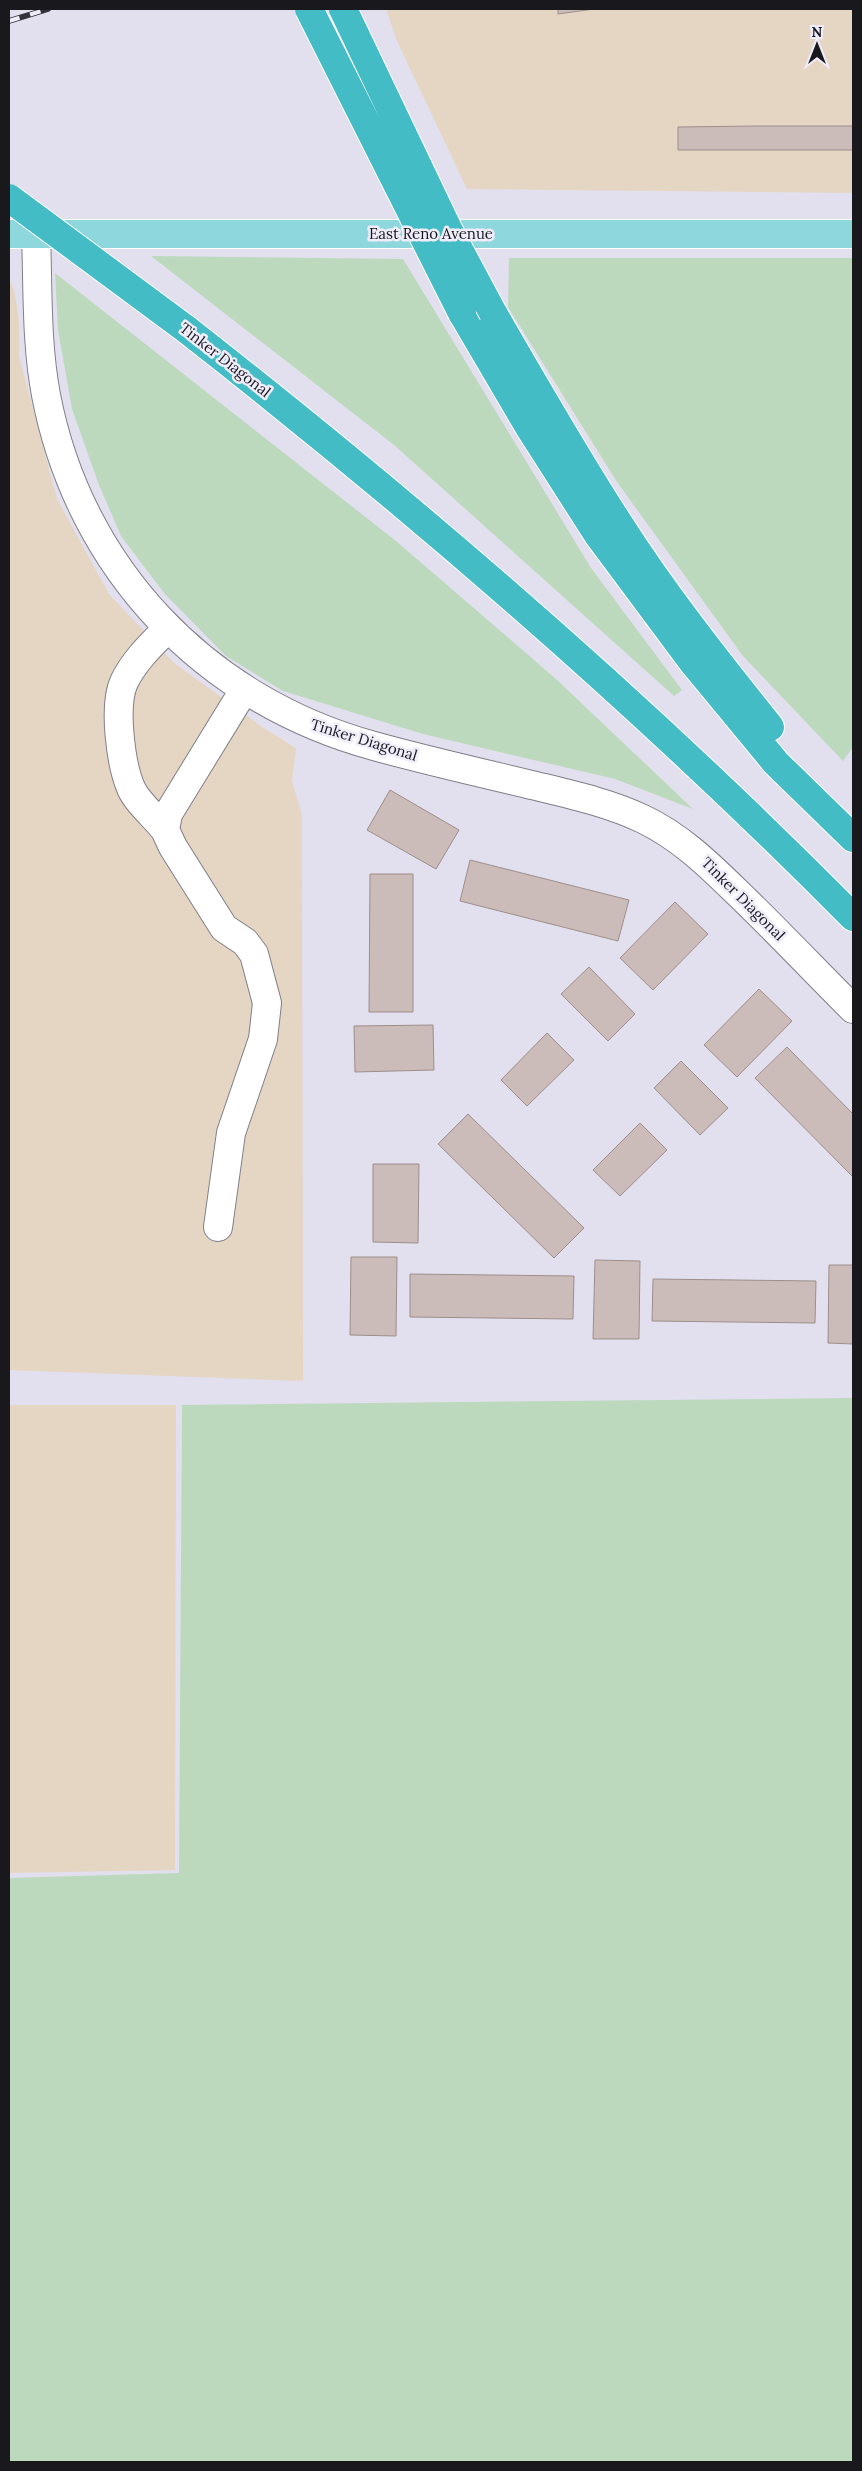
<svg xmlns="http://www.w3.org/2000/svg" width="862" height="2471" viewBox="0 0 862 2471" font-family="Lora,serif">
	<style>
		.industrial { fill: #e5d5c3 }
		.green { fill: #bcd9be }
		.building { fill: #ccbcb9; stroke: #9d8e8b }
		.lines { fill: none; stroke-linecap: round; stroke-linejoin: round }
		.minor-casing { stroke: #807e8a; stroke-width: 30 }
		.major-casing { stroke: #fff; stroke-width: 30 }
		.highway-casing { stroke: #fff; stroke-width: 30 }
		.minor { stroke: #fff; stroke-width: 28 }
		.major { stroke: #8ed7dd; stroke-width: 28 }
		.highway { stroke: #43bcc6; stroke-width: 28 }
		.rail-casing { stroke: #333238; stroke-width: 5.5 }
		.rail { stroke: #f0edfb; stroke-width: 4; stroke-dasharray: 11; stroke-linecap: butt }
		.highway-bridge-casing { stroke: #fff; stroke-width: 30; stroke-linecap: butt }
		.highway-bridge { stroke: #43bcc6; stroke-width: 28 }
		.labels { text-anchor: middle; stroke-width: 5; stroke-linejoin: round; paint-order: stroke }
		.street-label { font-size: 15px; fill: #19181d; stroke: #f0edfb }
	</style>
	<rect width="100%" height="100%" fill="#e2e0ee"/>
	<!-- industrial -->
	<path class="industrial" d="M386 9H853V193L467 189 397 41Z
		M9 279 14 290 19 319V356L57 499 109 594 173 662 262 727 296 748 292 781 302 815 303 1381 9 1370Z
		M9 1405H176L175 1870 9 1873Z"/>
	<!-- green -->
	<path class="green" d="M151 256 403 259 591 568 682 690 674 696 394 445Z
		M509 258H853V747L843 761 743 656 617 482 508 307Z
		M55 273 396 541 556 679 693 809 615 779 423 734 283 691 226 656 164 593 121 536 99 485 72 409 58 330Z
		M853 1398V2462H9V1878L179 1873 182 1405Z"/>
	<!-- building -->
	<path class="building" d="M558 9H594L558 14Z
		M755 126H853V150H678V127Z
		M390 790 459 830 436 869 367 830Z
		M470 860 629 900 618 941 460 901Z
		M370 874H413V1012H369Z
		M675 902 708 934 653 990 620 958Z
		M589 967 635 1014 608 1041 561 994Z
		M759 989 792 1021 737 1077 704 1045Z
		M433 1025 434 1070 355 1072 354 1026Z
		M547 1033 574 1060 527 1106 501 1080Z
		M787 1047 853 1114V1177L755 1078Z
		M681 1061 728 1108 700 1135 654 1088Z
		M468 1114 584 1228 554 1258 438 1144Z
		M640 1123 667 1150 620 1196 593 1170Z
		M373 1164H419L418 1243 373 1242Z
		M351 1257H397L396 1336 350 1335Z
		M595 1260 640 1261 639 1339H593Z
		M829 1265H853V1344L828 1343Z
		M410 1274 574 1276 573 1319 410 1317Z
		M653 1279 816 1281 815 1323 652 1321Z"/>
	<g class="lines">
		<!-- minor casing -->
		<g class="minor-casing">
			<path id="minor" d="M36 234C38 287 36 342 46 395 79 568 205 700 374 746 428 761 482 773 536 786 573 795 609 803 643 819 683 838 713 869 744 899 781 935 817 973 853 1009
				M165 830C156 818 136 801 131 788 121 765 113 706 124 682 134 661 151 645 167 629
				M218 1227 231 1133 263 1039 267 1003 254 954 245 942 224 928 173 847 165 830 168 814 244 690"/>
		</g>
		<!-- major casing -->
		<g class="major-casing">
			<path id="major" d="M9 234H853"/>
		</g>
		<!-- highway casing -->
		<g class="highway-casing">
			<path id="highway" d="M462 313 529 427 598 535 691 660 776 763 853 838
				M493 313C534 384 574 454 618 522 664 594 717 661 770 727
				M186 329C420 512 644 706 853 917"/>
		</g>
		<!-- minor -->
		<use href="#minor" class="minor"/>
		<!-- major -->
		<use href="#major" class="major"/>
		<!-- highway -->
		<use href="#highway" class="highway"/>
		<!-- rail casing -->
		<g class="rail-casing">
			<path id="rail" d="M9 21 48 9"/>
		</g>
		<!-- rail -->
		<use href="#rail" class="rail"/>
		<!-- highway-bridge casing -->
		<g class="highway-bridge-casing">
			<path id="highway-bridge" d="M309 9 462 313
				M343 9 448 229 493 313
				M9 198 186 329"/>
		</g>
		<!-- highway-bridge -->
		<use href="#highway-bridge" class="highway-bridge"/>
	</g>
	<g class="labels">
		<!-- street labels -->
		<g class="street-label">
			<text x="431" y="239">East Reno Avenue</text>
			<text transform="translate(225 360) rotate(38)" y="5">Tinker Diagonal</text>
			<text transform="translate(364 740) rotate(17)" y="5">Tinker Diagonal</text>
			<text transform="translate(743 899) rotate(45)" y="5">Tinker Diagonal</text>
		</g>
	</g>
	<!-- border -->
	<rect width="862" height="2471" fill="none" stroke="#19181d" stroke-width="20"/>
	<!-- north arrow -->
	<g transform="translate(817 45)" stroke="#f0edfb" stroke-width="4" paint-order="stroke">
	<path d="M0-4L9 19L0 12L-9 19Z" fill="#19181d"/>
	<text y="-8" font-size="14" font-weight="bold" text-anchor="middle" fill="#19181d">N</text>
	</g>
</svg>
